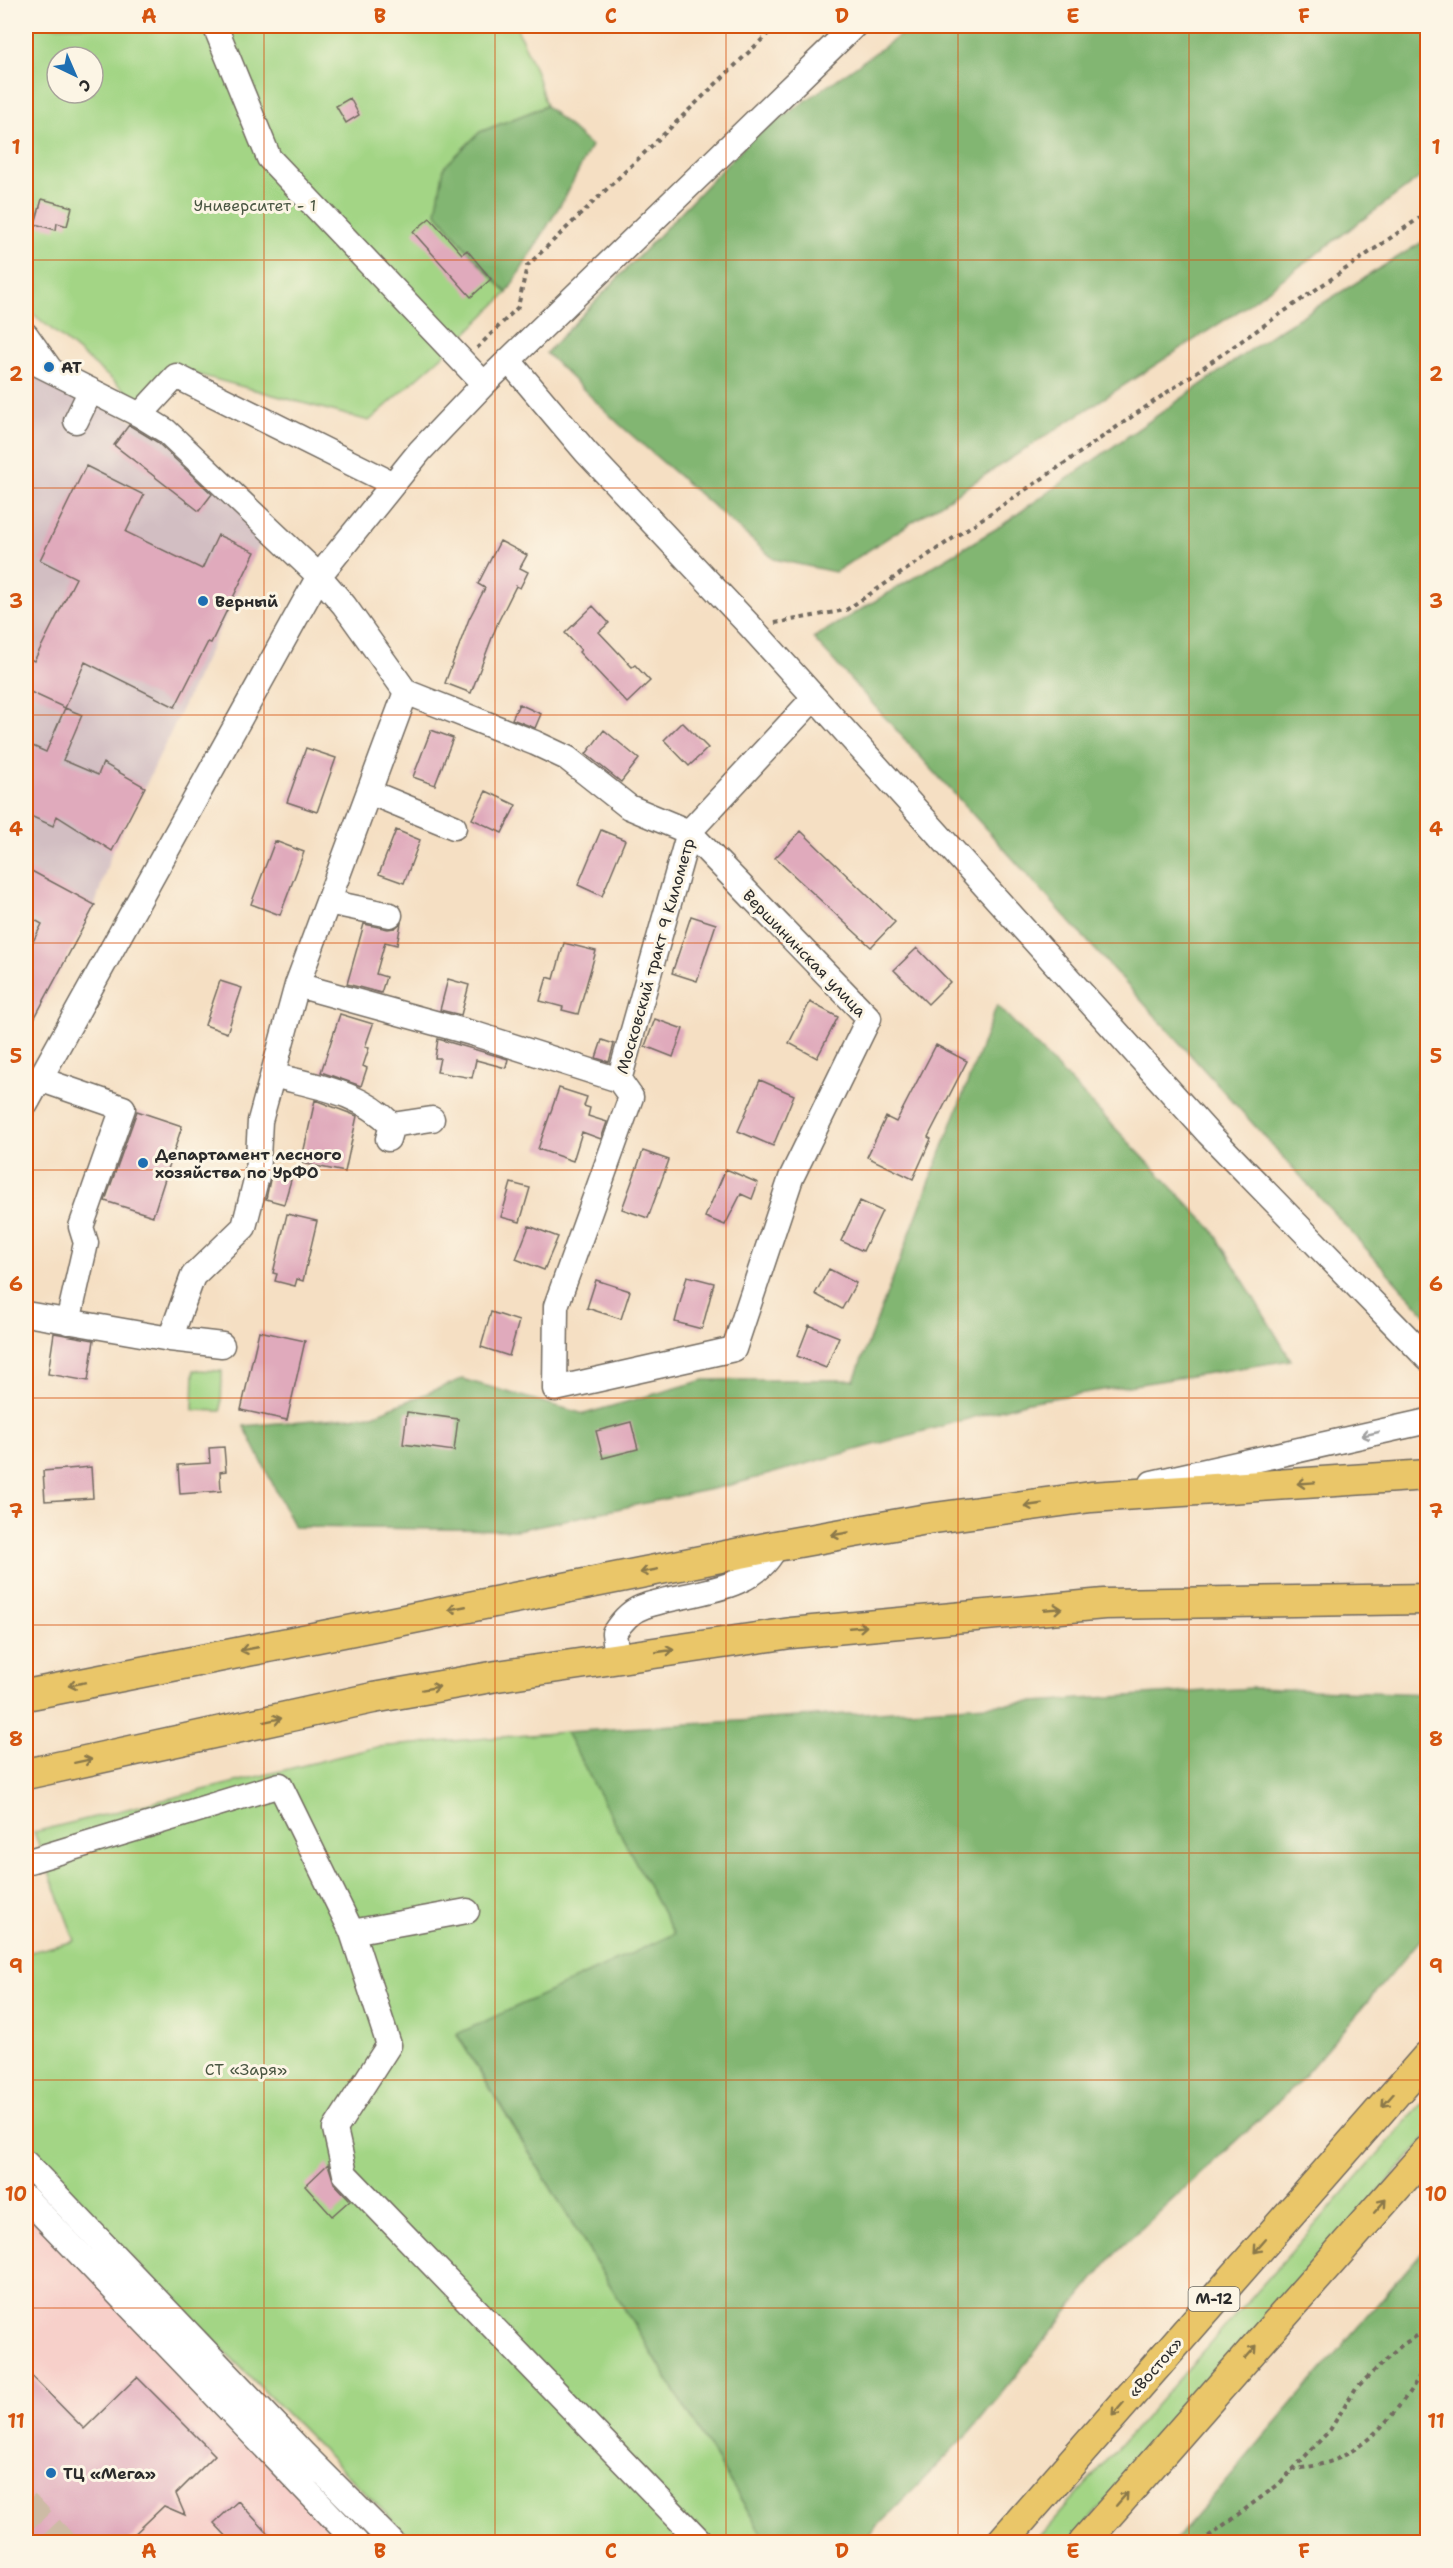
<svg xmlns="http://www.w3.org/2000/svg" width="1453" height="2568" viewBox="0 0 1453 2568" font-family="'Shantell Sans',sans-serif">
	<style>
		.built { fill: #f7d0ca }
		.industrial { fill: #d2bec2 }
		.green { fill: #a3d585; stroke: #678058; stroke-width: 1.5; fill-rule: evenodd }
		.forest { fill: #82b672; stroke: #56704e; stroke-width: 1.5 }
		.building { fill: #e0aabc }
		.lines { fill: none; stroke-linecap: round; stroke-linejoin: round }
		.minor-tunnel { stroke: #cdbba5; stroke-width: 24; stroke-dasharray: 24 12; stroke-linecap: butt }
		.minor-casing { stroke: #726a60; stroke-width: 27 }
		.major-casing { stroke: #726a60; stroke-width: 33 }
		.path { stroke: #726a60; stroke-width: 4; stroke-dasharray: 4.5 4.5; stroke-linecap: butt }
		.minor { stroke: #fff; stroke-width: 24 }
		.major { stroke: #eac669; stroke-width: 30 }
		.oneway { stroke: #a0a0a0 }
		.oneway2 { stroke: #8a784a }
		.grid { fill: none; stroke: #d5540f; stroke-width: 1.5; stroke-opacity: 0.55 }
		.poi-dot { fill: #1f6fb2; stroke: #fcf5e5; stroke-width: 2 }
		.labels { text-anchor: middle; stroke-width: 6; stroke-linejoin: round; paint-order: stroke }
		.shield { fill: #fcf5e5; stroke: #6a6863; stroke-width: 1.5 }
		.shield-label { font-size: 15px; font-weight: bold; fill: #2b2b2b }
		.park-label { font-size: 16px; fill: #495642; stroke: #fcf5e5 }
		.poi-label { font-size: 16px; font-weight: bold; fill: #2b2b2b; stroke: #fcf5e5; text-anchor: start }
		.street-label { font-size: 16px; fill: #2b2b2b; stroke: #fcf5e5 }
		.neatline { fill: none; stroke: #d5540f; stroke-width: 2 }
		.grid-label { font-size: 20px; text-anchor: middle; font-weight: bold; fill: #d5540f }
	</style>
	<rect width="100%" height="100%" fill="#fcf5e5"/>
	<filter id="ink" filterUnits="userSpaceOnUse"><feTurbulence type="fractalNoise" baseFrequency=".0167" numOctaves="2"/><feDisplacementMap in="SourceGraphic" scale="12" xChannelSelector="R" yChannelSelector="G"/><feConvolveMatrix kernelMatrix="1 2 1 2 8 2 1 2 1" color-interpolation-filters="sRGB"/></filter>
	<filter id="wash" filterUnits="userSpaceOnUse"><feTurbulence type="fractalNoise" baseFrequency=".008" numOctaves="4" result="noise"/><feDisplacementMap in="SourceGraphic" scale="24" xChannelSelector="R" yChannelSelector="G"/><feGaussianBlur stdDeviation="1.35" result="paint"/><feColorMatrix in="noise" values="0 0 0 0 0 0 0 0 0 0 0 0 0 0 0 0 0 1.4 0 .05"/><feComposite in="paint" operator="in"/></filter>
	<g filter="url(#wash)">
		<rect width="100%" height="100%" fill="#f5dfc3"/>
		<!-- built -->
		<path class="built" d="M26 2185 373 2542H26Z"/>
		<!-- industrial -->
		<path class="industrial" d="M26 370 162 434 266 531 145 787 112 851 95 905 26 1034Z"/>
		<!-- green -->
		<path class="green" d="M26 26H516L536 72 546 106 480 132 444 168 467 250 507 293 449 350 369 421 174 368 139 402 26 308ZM57 57H93V93H57Z
			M194 1370 222 1371 221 1411 193 1410Z
			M566 1732 674 1934 457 2035 767 2542H414L26 2151V1953L75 1941 34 1832 377 1747Z
			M1422 2104 1427 2109V2137L1071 2542H1035Z"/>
		<!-- forest -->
		<path class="forest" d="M914 26H1427V172L1242 309 835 572 774 559 619 424 546 353 752 138Z
			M546 106 591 146 565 197 507 293 467 250 436 212 444 167 480 132Z
			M1427 239V1316L813 638 999 527 1276 332Z
			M997 1005 1213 1230 1291 1360 1028 1402 731 1485 517 1530 294 1527 244 1426 373 1415 462 1379 584 1414 704 1380H854Z
			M1253 1688 1427 1694V1932L1296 2085 1114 2254 971 2431 862 2542H767L457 2034 674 1934 566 1732Z
			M1427 2246V2542H1174Z"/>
		<g id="blocks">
			<!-- building -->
			<path class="building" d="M350 98 359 115 346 123 336 106Z
				M42 199 72 207 67 226 57 223 56 230 35 224Z
				M430 218 462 254 467 250 491 279 471 297 413 232Z
				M129 425 157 442 212 494 199 511 114 445Z
				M86 466 144 495 126 532 202 569 218 535 255 552 211 643 208 642 175 707 85 662 65 708 26 690V657L34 661 76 578 40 560Z
				M500 541 527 555 520 568 528 572 520 588 516 586 498 622 471 693 445 683 469 619 485 588 478 584Z
				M593 606 609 623 599 632 632 667 635 665 650 681 627 703 579 652 581 650 565 633Z
				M519 704 541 714 535 728 512 719Z
				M65 708 82 715 63 760 98 775 103 763 145 787 112 851 57 816 53 826 26 814V743L46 752Z
				M682 722 708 748 689 766 664 740Z
				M431 730 453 738 435 785 413 777Z
				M604 730 639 759 621 782 586 754Z
				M306 748 336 758 317 812 287 802Z
				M486 791 516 805 502 833 472 819Z
				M396 830 420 840 404 883 379 874Z
				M601 830 625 840 602 896 578 885Z
				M801 831 895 922 871 947 775 858Z
				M275 841 304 852 280 915 251 904Z
				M26 868 95 905 26 1034V955L42 924 26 915Z
				M691 916 716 924 697 981 672 973Z
				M401 923 397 945 385 942 376 974 386 977 381 993 347 984 364 924 388 929 395 928Z
				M564 943 596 951 578 1014 562 1010 563 1007 540 1001 547 977 554 979Z
				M917 948 950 982 928 1004 894 970Z
				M448 979 469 985 461 1015 440 1010Z
				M220 981 242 988 227 1033 205 1025Z
				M810 1002 838 1017 817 1058 789 1043Z
				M340 1014 373 1024 365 1047 369 1048 363 1066 367 1068 361 1086 321 1072Z
				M655 1019 683 1029 673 1057 645 1046Z
				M438 1039 508 1059 506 1068 476 1060 472 1078 437 1072 440 1058H435Z
				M602 1040 614 1044 609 1062 596 1058Z
				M936 1045 967 1061 928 1137 931 1139 913 1179 867 1157 886 1117 896 1122Z
				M760 1080 794 1095 773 1146 738 1131Z
				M559 1088 587 1097 584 1106 590 1108 588 1116 607 1122 601 1139 582 1132 573 1161 538 1149Z
				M315 1100 357 1116 345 1172 301 1163Z
				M137 1111 182 1126 153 1216 105 1201Z
				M643 1151 669 1160 648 1218 622 1209Z
				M726 1169 758 1183 752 1199 741 1194 725 1225 705 1217Z
				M271 1175 291 1180 284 1204 266 1199Z
				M511 1183 530 1188 520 1222 501 1217Z
				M860 1201 882 1211 863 1251 841 1241Z
				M287 1214 317 1221 303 1281 297 1279 295 1286 275 1281 277 1274 273 1273Z
				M529 1226 558 1237 544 1270 516 1259Z
				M829 1269 856 1283 842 1309 815 1294Z
				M687 1276 714 1283 702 1329 675 1322Z
				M596 1280 630 1291 621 1319 587 1308Z
				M491 1312 519 1321 509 1356 481 1347Z
				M809 1325 839 1337 826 1368 797 1356Z
				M259 1331 305 1341 287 1420 241 1410Z
				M54 1333 94 1340 88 1381 48 1374Z
				M407 1412 458 1419 454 1451 403 1444Z
				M631 1422 638 1449 603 1458 596 1431Z
				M224 1447 226 1471 220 1472 221 1491 180 1494 178 1465 210 1463 209 1448Z
				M91 1467 93 1498 45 1501 43 1471Z
				M328 2164 334 2183 350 2200 332 2216 305 2186Z
				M26 2370 84 2429 137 2377 215 2455 176 2494 185 2515 164 2506 126 2542H26Z
				M238 2501 276 2542H232L214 2523Z"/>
		</g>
	</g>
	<g filter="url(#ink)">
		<use href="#blocks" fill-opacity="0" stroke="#726a60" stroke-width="1.5"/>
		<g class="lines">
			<!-- minor-tunnel -->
			<path class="minor-tunnel" d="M26 2502 64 2542"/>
			<!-- minor casing -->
			<g class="minor-casing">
				<path id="minor" d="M215 26 269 158 484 384
					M26 335 50 369
					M26 358 140 415 166 431 319 576 344 605 406 692 535 743 567 758 629 807 689 832 869 1018 791 1178 734 1349 555 1389 556 1306 631 1097 619 1080 689 832 814 698
					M509 361 586 452 751 627 1208 1133 1428 1359
					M140 415 176 376 393 484
					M76 421 90 392
					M369 792 454 827
					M328 902 390 915
					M297 985 475 1034 619 1080
					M273 1075C317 1087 359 1091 392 1125L388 1139
					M39 1079 123 1108 81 1227 86 1243 68 1322
					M26 1104 319 576 420 451 484 384 854 26
					M392 1125 432 1119
					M26 1314 170 1339 222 1345
					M170 1339 193 1276 244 1227 257 1176 260 1121 297 985 406 692
					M1152 1483 1428 1421
					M617 1658 614 1633C621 1622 631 1610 645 1606 688 1591 754 1594 776 1546
					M26 1862 280 1785 352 1932 389 2045 335 2129 345 2174 701 2542
					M352 1932 467 1911
					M26 2163 304 2454 392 2542
					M26 2198 356 2542"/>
			</g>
			<!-- major casing -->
			<g class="major-casing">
				<path id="major" d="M26 1695 776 1546 927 1519 1091 1497 1428 1475
					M26 1774 373 1698 497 1676 791 1633 1104 1604 1428 1599
					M1002 2542 1428 2056
					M1084 2542 1428 2151"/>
			</g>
			<!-- path -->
			<path class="path" d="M477 348 518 307 527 266 776 26
				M775 623 846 610 1046 476 1428 212
				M1292 2470C1306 2467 1324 2465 1337 2459 1378 2440 1406 2400 1428 2362
				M1201 2542 1279 2484 1330 2430 1356 2388 1402 2345 1428 2329"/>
			<!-- minor -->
			<use href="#minor" class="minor"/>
			<!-- major -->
			<use href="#major" class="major"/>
		</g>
		<!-- one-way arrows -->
		<defs><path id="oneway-shaft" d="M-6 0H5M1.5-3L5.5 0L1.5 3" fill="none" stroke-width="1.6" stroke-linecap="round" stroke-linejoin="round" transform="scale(1.5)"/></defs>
		<use class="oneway" href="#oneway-shaft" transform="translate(1370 1434) rotate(167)"/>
		<g class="oneway2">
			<use href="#oneway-shaft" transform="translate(1306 1483) rotate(176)"/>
			<use href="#oneway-shaft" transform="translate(1033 1505) rotate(172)"/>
			<use href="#oneway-shaft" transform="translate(840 1534) rotate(170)"/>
			<use href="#oneway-shaft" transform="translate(649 1571) rotate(169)"/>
			<use href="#oneway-shaft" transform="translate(457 1608) rotate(169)"/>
			<use href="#oneway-shaft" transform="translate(1053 1609) rotate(-5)"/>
			<use href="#oneway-shaft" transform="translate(858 1627) rotate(-5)"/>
			<use href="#oneway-shaft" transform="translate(249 1649) rotate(169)"/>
			<use href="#oneway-shaft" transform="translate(665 1651) rotate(-8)"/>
			<use href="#oneway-shaft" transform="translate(77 1684) rotate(168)"/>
			<use href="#oneway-shaft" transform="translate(431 1688) rotate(-10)"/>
			<use href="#oneway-shaft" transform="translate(273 1720) rotate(-12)"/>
			<use href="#oneway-shaft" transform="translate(83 1761) rotate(-12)"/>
			<use href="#oneway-shaft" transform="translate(1388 2100) rotate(132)"/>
			<use href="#oneway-shaft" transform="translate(1380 2206) rotate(-49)"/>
			<use href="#oneway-shaft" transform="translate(1260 2246) rotate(131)"/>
			<use href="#oneway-shaft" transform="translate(1251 2352) rotate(-49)"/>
			<use href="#oneway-shaft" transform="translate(1118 2409) rotate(131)"/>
			<use href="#oneway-shaft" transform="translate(1122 2499) rotate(-49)"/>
		</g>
	</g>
	<!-- grid -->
	<path class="grid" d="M264 26V2542M495 26V2542M726 26V2542M958 26V2542M1189 26V2542M26 260H1428M26 488H1428M26 715H1428M26 943H1428M26 1170H1428M26 1398H1428M26 1625H1428M26 1853H1428M26 2080H1428M26 2308H1428"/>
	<!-- markers -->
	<g class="poi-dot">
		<circle cx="49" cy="367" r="6"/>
		<circle cx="203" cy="601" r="6"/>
		<circle cx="143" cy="1163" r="6"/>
		<circle cx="51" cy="2473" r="6"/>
	</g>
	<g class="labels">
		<!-- shield labels -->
		<rect class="shield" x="1188.5" y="2287" width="51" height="24" rx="4.5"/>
		<g class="shield-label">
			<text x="1214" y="2304">М-12</text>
		</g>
		<!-- park labels -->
		<g class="park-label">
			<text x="255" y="211">Университет - 1</text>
			<text x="246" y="2075">СТ «Заря»</text>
		</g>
		<!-- poi labels -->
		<g class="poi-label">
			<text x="61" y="373">AT</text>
			<text x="215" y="607">Верный</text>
			<text x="155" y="1160">Департамент лесного<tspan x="155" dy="18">хозяйства по УрФО</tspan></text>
			<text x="63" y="2479">ТЦ «Мега»</text>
		</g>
		<!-- street labels -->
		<g class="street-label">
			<text transform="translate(805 953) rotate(46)" y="6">Вершининская улица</text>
			<text transform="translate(655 956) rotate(-74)" y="6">Московский тракт 9 Километр</text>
			<text transform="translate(1155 2367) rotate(-49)" y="6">«Восток»</text>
		</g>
	</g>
	<!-- margin -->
	<rect width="1453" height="2568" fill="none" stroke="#fcf5e5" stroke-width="66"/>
	<!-- north arrow -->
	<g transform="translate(75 75) rotate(136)"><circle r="28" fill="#fcf5e5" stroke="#a8a49b" stroke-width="1.5"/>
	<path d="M0-4.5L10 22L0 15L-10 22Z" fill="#1f6fb2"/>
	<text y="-9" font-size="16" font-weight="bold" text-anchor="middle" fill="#2b2b2b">С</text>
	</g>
	<rect x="33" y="33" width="1387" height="2502" class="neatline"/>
	<g class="grid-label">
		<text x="149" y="23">A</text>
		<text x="380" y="23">B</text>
		<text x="611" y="23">C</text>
		<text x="842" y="23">D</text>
		<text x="1073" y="23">E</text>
		<text x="1304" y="23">F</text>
		<text x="16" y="154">1</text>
		<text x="1436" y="154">1</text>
		<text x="16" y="381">2</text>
		<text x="1436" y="381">2</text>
		<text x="16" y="608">3</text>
		<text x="1436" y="608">3</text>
		<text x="16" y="836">4</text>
		<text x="1436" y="836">4</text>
		<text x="16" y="1063">5</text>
		<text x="1436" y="1063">5</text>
		<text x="16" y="1291">6</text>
		<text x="1436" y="1291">6</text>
		<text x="16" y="1518">7</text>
		<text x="1436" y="1518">7</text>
		<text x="16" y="1746">8</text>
		<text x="1436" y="1746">8</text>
		<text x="16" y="1973">9</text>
		<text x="1436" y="1973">9</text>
		<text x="16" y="2201">10</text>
		<text x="1436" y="2201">10</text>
		<text x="16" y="2428">11</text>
		<text x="1436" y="2428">11</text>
		<text x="149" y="2558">A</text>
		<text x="380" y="2558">B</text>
		<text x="611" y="2558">C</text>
		<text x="842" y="2558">D</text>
		<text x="1073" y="2558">E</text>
		<text x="1304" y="2558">F</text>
	</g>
</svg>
